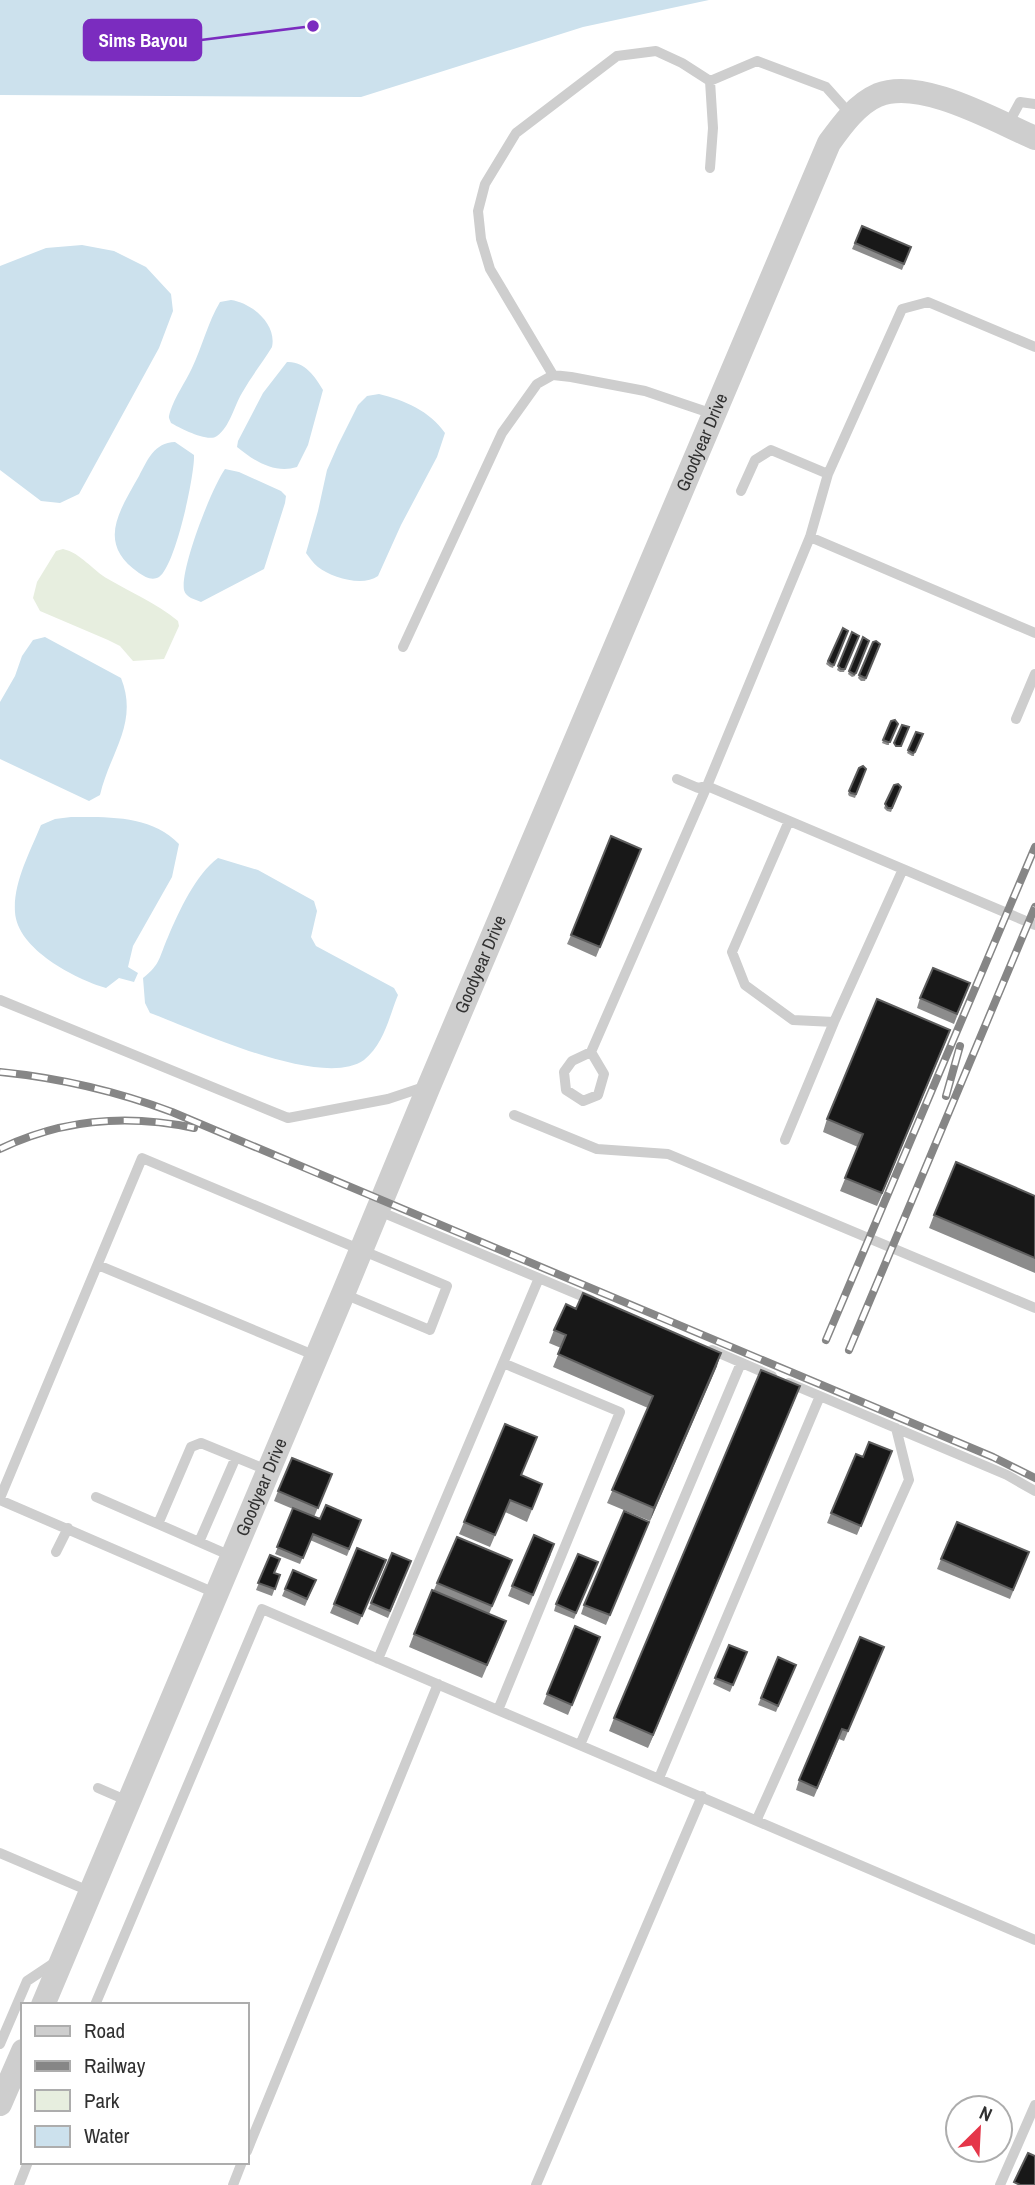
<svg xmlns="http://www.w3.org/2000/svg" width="1035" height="2185" viewBox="0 0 1035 2185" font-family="'Archivo Narrow',sans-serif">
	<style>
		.green { fill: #e7eedf }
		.water { fill: #cce1ed }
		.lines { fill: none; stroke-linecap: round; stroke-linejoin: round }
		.service { stroke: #cecece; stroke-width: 10 }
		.tertiary { stroke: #cecece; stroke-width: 24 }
		.rail-casing { stroke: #868686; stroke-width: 8 }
		.rail { stroke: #fff; stroke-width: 5; stroke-dasharray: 16; stroke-linecap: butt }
		.wall { fill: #8c8c8c }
		.shaded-wall { fill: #5d5d5d }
		.building { fill: #181818; stroke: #5d5d5d; stroke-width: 2 }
		.labels { text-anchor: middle; stroke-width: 7; stroke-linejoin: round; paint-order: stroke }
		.street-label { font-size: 18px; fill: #313131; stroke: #fff }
		.leader { fill: none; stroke: #7b2cbf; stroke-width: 2.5 }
		.callout-dot { fill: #7b2cbf; stroke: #fff; stroke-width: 2.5 }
		.callout { fill: #7b2cbf; stroke: #7b2cbf; stroke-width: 2.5 }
		.callout-label { font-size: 19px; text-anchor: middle; font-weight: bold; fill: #fff }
	</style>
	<rect width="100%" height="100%" fill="#fff"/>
	<!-- green -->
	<path class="green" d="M63 549C81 553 92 570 108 579 132 593 156 603 178 621L179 626 164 659 133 661 120 646 108 640 40 611 33 598 37 582 56 551Z"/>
	<!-- water -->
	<path class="water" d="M0 0H709L583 27 361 97 0 95Z
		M82 245 114 251 146 267 171 294 173 311 159 348 79 494 60 503 41 501 0 470V266L46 248Z
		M231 300C252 303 277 324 272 347 262 363 251 377 242 393 234 406 230 427 217 436 208 443 180 428 171 423 169 417 168 419 170 412 175 396 185 383 192 368 202 347 208 322 220 302Z
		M287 362C304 361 315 376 323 390L308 445 297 467C275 474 254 461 237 447L238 441 263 393Z
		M379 394C404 400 430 411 445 433L437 457 401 525 378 576C363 587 332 578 318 567 313 563 309 557 306 553L318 511 327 470 338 445 358 405 367 396Z
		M175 442 194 455C195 475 175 567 159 577 152 581 145 577 139 573 97 544 118 513 139 476 148 459 154 443 175 442Z
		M225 469 239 472 281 491 286 496 285 503 264 569 201 602C195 599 186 598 184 590 180 569 212 487 225 469Z
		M45 637 121 678C139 723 110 752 100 795L89 801 0 759V702L15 676 22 656 33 640Z
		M71 817C109 817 151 815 179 844L172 877 133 946 128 967 138 973 134 982 119 978 106 988C75 979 17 949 15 912 13 883 30 852 41 825L55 819Z
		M218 858 258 870 314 901 317 911 311 937 316 946 394 988 398 995C389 1017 384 1044 364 1060 322 1090 194 1029 150 1013L145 1003 143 978C161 964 159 957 168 937 179 911 196 874 218 858Z"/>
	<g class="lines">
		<!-- service -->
		<path class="service" d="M1007 126 1020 102 1035 104
			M710 168 713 128 710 81
			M553 375 490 269 481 239 478 211 485 184 516 133 617 56 656 51 682 63 710 81 757 61 826 87 851 115
			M741 491 755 460 771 450 828 474
			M810 537 1035 633
			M403 647 502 433 537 384 553 375 571 377 645 391 713 414
			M1016 719 1035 674
			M677 779 698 788 707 786 1035 925
			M789 821 732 952 745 985 793 1020 834 1022 903 869
			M0 1000 288 1118 388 1099 424 1087
			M591 1052 707 786 810 537 828 474 902 309 928 302 1035 347
			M591 1052 604 1074 598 1095 583 1101 566 1090 564 1072 572 1061Z
			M514 1115 597 1149 668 1154 1035 1308
			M785 1140 834 1022
			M379 1211 591 1300
			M98 1265 316 1356
			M712 1350 772 1376
			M789 1383 1007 1475 1035 1491
			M96 1497 158 1524 191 1447 201 1443 267 1470
			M0 1498 142 1158 447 1286 430 1330 344 1294
			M0 1500 215 1593
			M158 1524 231 1556
			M199 1542 236 1457
			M56 1552 68 1528
			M378 1659 539 1278
			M498 1710 620 1412 503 1363
			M580 1745 741 1363
			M659 1778 820 1396
			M98 1788 128 1801
			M757 1819 909 1480 896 1428
			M0 1853 89 1891
			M95 2005 262 1609 1035 1940
			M0 2044 27 1981 54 1963
			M247 2151 438 1684
			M19 2185 28 2162
			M233 2185 242 2162
			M536 2185 702 1796
			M1000 2185 1035 2105"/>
		<!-- tertiary -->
		<g class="tertiary">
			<path id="s1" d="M43 2005 343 1294 429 1086 829 143C842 125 857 104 878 95 921 78 994 120 1035 138"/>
			<path d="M0 2104 23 2051"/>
		</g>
		<!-- rail casing -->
		<g class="rail-casing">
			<path id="rail" d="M0 1072C60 1078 116 1091 172 1112L993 1457 1035 1478
				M946 1096 960 1046
				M0 1149C62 1119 127 1114 194 1128
				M826 1340 1035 847
				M849 1350 1035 907"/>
		</g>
		<!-- rail -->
		<use href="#rail" class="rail"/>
	</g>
	<!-- wall -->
	<path class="wall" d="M862 226 911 247 902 270 852 249Z
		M843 628 848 631 833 668 830 667 826 664Z
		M852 632 859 636 844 672H840L837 670Z
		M863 637 855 676 852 677 848 674Z
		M873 642 880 644 865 681H861L858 678Z
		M891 721 889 745H887L882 743Z
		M916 732 914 756H912L907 753Z
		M859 768 866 769 855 798 849 796 848 794Z
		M894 785 901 787 891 812 887 811 884 808Z
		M637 858 596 957 567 944 571 935Z
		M970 983 954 1024 917 1008 920 998Z
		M945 1043 877 1206 840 1191 858 1147 823 1132 827 1119Z
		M1035 1196V1273L929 1228 934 1215Z
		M554 1330 717 1366 650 1521 607 1503 648 1408 553 1367 561 1348 549 1343Z
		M800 1386 648 1748 609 1731 614 1718Z
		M532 1450 521 1475 537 1497 527 1522 505 1512 490 1547 459 1534 464 1522Z
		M892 1451 857 1535 827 1523 831 1513 863 1457Z
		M332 1474 314 1517 320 1519 361 1520 347 1556 310 1540 300 1564 275 1554 293 1509 274 1501 278 1491Z
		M649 1522 606 1625 581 1614 584 1605Z
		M1029 1552 1010 1599 937 1569 941 1559Z
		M551 1554 529 1605 508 1596 512 1586Z
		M270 1555 275 1573 280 1575 272 1596 256 1590Z
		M386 1560 358 1625 330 1613 334 1604Z
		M512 1560 489 1614 501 1634 482 1678 409 1647 414 1634 437 1583Z
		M411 1561 388 1618 368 1609 371 1603Z
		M598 1562 574 1619 554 1611 556 1604Z
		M293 1570 316 1580 305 1606 282 1596Z
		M600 1637 568 1715 543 1704 547 1694Z
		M729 1645 747 1652 730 1692 713 1684Z
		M884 1647 844 1741 839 1739 814 1797 796 1790 799 1780Z
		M778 1657 796 1665 776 1712 758 1705Z"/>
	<!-- shaded-wall -->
	<path class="shaded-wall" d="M950 1030 945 1043 877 1206 882 1193Z
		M721 1353 717 1366 650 1521 654 1508Z
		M800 1386 795 1399 648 1748 653 1735Z"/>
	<!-- building -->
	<path class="building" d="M862 226 911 247 904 264 855 243Z
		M843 628 848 631 834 665 831 664 828 661Z
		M852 632 859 636 845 669H841L838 666Z
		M863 637 869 641 856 673 854 674 849 671Z
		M876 641 880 644 866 678 863 677 859 675 873 642Z
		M895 720 898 724 890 742H888L883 740 891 721Z
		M902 725 909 727 901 746H896L894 743Z
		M916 732 923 734 915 752 913 753 908 750Z
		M863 766 866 769 856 794 851 793 849 791 859 768Z
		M898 784 901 787 892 808H888L885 804 894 785Z
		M611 836 641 849 600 947 571 935Z
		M933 968 970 983 957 1014 920 998Z
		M877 999 950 1030 882 1193 845 1178 863 1134 827 1119Z
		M956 1162 1035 1196V1258L934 1215Z
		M583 1293 721 1353 654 1508 612 1490 653 1396 558 1354 566 1335 554 1330 566 1304 576 1309Z
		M761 1370 800 1386 653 1735 614 1718Z
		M505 1424 537 1437 521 1475 542 1484 532 1509 510 1500 495 1535 464 1522Z
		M869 1442 892 1451 861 1526 831 1513 856 1454 863 1457Z
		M292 1458 332 1474 318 1508 278 1491Z
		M326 1505 361 1520 349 1549 313 1534 303 1558 277 1547 293 1508 320 1519Z
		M624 1511 649 1522 610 1615 584 1605Z
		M957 1522 1029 1552 1013 1590 941 1559Z
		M534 1535 554 1544 533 1595 512 1586Z
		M457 1537 512 1560 492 1606 437 1583Z
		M357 1548 386 1560 362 1616 334 1604Z
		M392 1553 411 1561 390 1611 371 1603Z
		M578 1554 598 1562 576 1613 556 1604Z
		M270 1555 280 1559 274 1573 280 1575 275 1589 258 1583Z
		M293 1570 316 1580 307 1599 285 1589Z
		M432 1590 506 1621 487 1665 414 1634Z
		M575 1626 600 1637 572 1705 547 1694Z
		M860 1637 884 1647 848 1731 842 1729 817 1788 799 1780Z
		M729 1645 747 1652 733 1685 715 1678Z
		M778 1657 796 1665 778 1706 761 1698Z
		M1028 2153 1035 2156V2185H1020L1014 2182Z"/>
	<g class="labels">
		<!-- street labels -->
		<g class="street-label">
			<text dy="6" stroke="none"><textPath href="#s1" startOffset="1696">Goodyear Drive</textPath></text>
			<text dy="6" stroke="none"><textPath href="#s1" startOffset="1129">Goodyear Drive</textPath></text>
			<text dy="6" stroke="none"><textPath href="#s1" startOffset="562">Goodyear Drive</textPath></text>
		</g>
	</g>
	<!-- callouts -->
	<path class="leader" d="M313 26L201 40"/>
	<circle class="callout-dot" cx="313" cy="26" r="7"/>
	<rect class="callout" x="84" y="20" width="117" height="40" rx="7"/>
	<g class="callout-label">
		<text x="143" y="47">Sims Bayou</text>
	</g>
	<!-- legend -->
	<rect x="21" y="2003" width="228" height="161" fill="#ffffff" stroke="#adadad" stroke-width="2"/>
	<rect x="35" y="2026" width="35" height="10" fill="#cecece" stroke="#adadad" stroke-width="2"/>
	<text x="84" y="2038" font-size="21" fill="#313131">Road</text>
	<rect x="35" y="2061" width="35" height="10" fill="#868686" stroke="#adadad" stroke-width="2"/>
	<text x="84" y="2073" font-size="21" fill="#313131">Railway</text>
	<rect x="35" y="2090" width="35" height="21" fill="#e7eedf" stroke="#adadad" stroke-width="2"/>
	<text x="84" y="2108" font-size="21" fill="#313131">Park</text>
	<rect x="35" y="2126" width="35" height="21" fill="#cce1ed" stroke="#adadad" stroke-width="2"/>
	<text x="84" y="2143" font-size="21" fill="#313131">Water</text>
	<!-- north arrow -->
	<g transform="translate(979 2129) rotate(24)"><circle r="33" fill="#ffffff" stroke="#adadad" stroke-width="2"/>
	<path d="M0-5L12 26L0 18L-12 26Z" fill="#e53649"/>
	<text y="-10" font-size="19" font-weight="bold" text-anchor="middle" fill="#313131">N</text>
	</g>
</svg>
